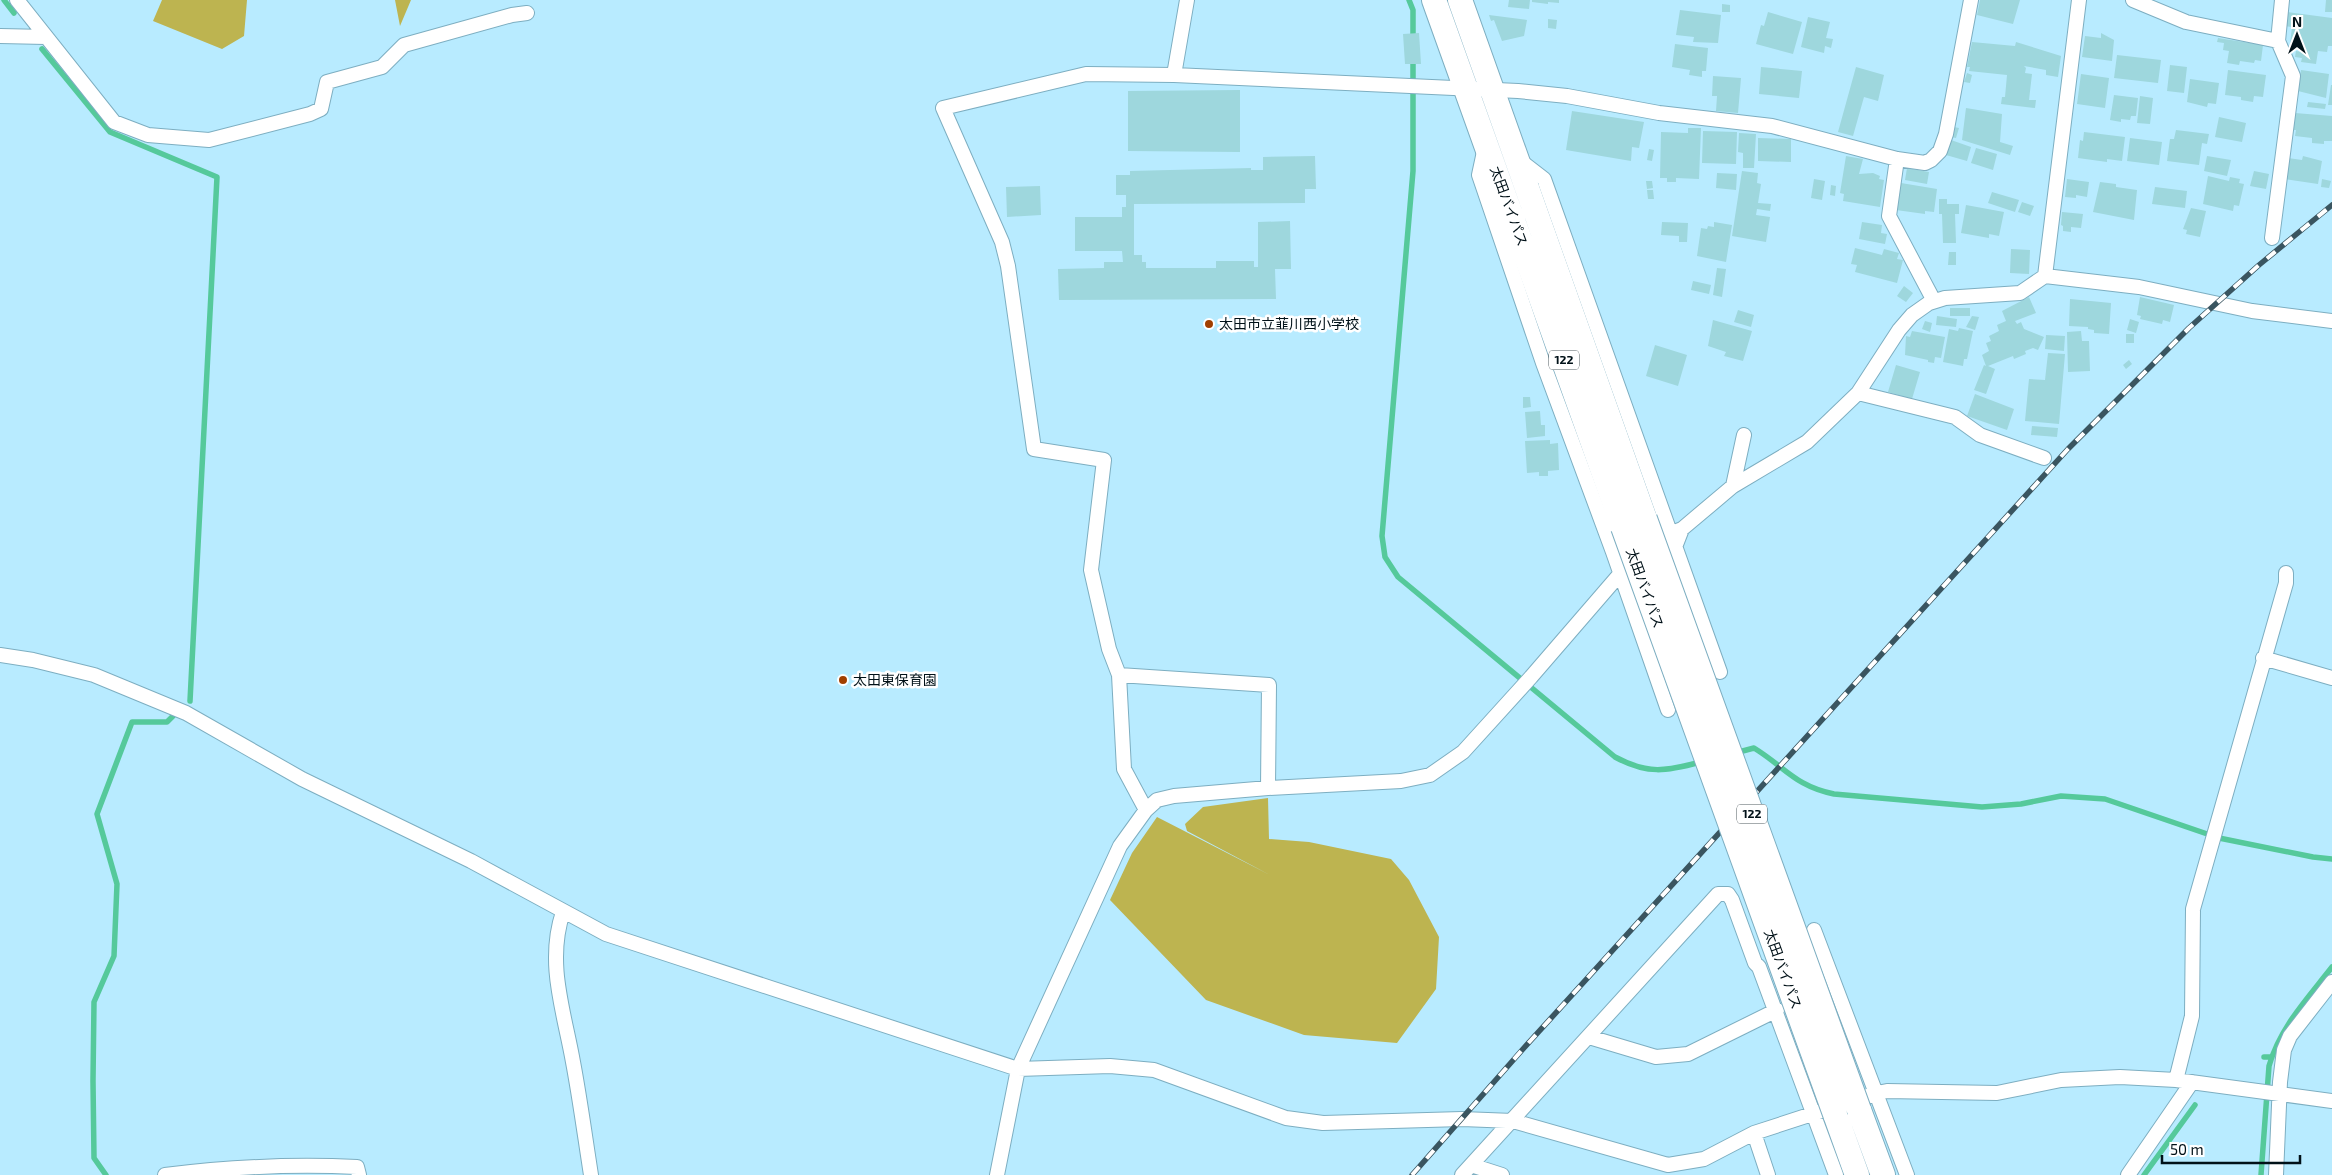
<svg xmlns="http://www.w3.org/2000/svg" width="2332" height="1175" viewBox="0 0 2332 1175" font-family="'Exo 2','Noto Sans JP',sans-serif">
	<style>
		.green { fill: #bdb450 }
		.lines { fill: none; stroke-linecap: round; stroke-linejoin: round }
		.stream { stroke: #55c99b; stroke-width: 5.5 }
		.building { fill: #9ed7dd }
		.minor-casing { stroke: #7daec1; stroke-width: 16 }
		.trunk-casing { stroke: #7daec1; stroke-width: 26 }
		.minor { stroke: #fff; stroke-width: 14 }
		.trunk { stroke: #fff; stroke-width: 24 }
		.rail-casing { stroke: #3a5560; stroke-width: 5.5 }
		.rail { stroke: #fff; stroke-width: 4; stroke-dasharray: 11; stroke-linecap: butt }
		.trunk-bridge-casing { stroke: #7daec1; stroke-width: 26; stroke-linecap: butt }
		.trunk-bridge { stroke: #fff; stroke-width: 24 }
		.poi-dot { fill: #a13f00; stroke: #fff; stroke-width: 2 }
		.labels { text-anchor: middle; stroke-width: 5; stroke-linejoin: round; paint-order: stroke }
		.shield { fill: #fff; stroke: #4d585d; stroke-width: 1 }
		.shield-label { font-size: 12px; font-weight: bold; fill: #011118 }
		.street-label { font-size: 14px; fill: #011118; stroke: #fff }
		.poi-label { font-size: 14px; fill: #011118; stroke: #fff; text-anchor: start }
	</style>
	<rect width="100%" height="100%" fill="#b8ebff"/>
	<!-- green -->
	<path class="green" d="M162 0H247L244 36 222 49 153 21Z
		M395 0H411L400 26Z
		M1268 798 1269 839 1309 842 1391 859 1409 880 1439 937 1436 989 1397 1043 1304 1035 1206 1000 1110 900 1132 853 1157 817 1270 875 1187 831 1185 824 1203 807Z"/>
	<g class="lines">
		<!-- stream -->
		<path class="stream" d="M4 0 14 13
			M1409 0 1413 10V40
			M42 49 110 132 217 177 190 701
			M1413 56V171L1382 536 1385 557 1398 577 1615 757C1648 775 1666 771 1701 762
			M1735 753 1754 748C1785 767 1795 786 1834 794L1982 807 2021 804 2061 796 2105 799 2219 838 2313 857 2332 859
			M2264 1057H2272
			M106 1175 94 1158 93 1081 94 1002 114 956 117 884 97 814 132 722H167L173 716
			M2144 1175 2195 1105
			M2261 1175 2269 1066C2280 1027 2308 998 2332 967"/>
	</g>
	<!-- building -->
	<path class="building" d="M1509 0H1530L1529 9 1508 7Z
		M1532 0H1559V3L1548 2V4L1532 2Z
		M1980 0H2020L2013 24 1977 15Z
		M2326 0H2332V12H2325Z
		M1722 4 1730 5V12H1722Z
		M1680 10 1721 15 1718 43 1693 42 1694 37 1676 35Z
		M1768 12 1802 22 1793 54 1756 44 1761 25 1764 26Z
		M2287 12 2332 18V46H2328L2327 52 2318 51 2316 64 2301 62 2302 58 2295 57 2296 51 2302 52 2303 43 2299 42V45L2290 44 2292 27 2285 26Z
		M1489 15 1527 20 1524 36 1502 41 1494 20 1491 21Z
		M1808 17 1830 22 1826 38 1833 39 1831 48 1825 46 1824 53 1801 47Z
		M1548 19 1557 20 1556 29 1548 28Z
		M1419 33 1421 64H1405L1403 34Z
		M2101 33 2114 40 2112 61 2082 57 2085 36 2101 38Z
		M2218 38 2263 45 2261 61 2255 60 2254 63 2240 61 2239 65 2227 63 2229 51 2223 50 2224 43 2217 42Z
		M1972 42 2015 46 2016 42 2061 56 2058 77 2046 75V70L2024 66 2026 68 2025 73 2032 74 2029 100H2036L2035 108 2001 104 2002 97H2005L2007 75 1969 71 1970 67H1967Z
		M1675 44 1708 48 1706 71H1702V77L1689 75 1690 70 1672 67Z
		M2117 55 2161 60 2158 83 2114 78Z
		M2170 65 2187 67 2184 93 2167 91Z
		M1761 67 1802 71 1799 98 1759 94Z
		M1856 67 1884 75 1878 101 1864 97 1853 136 1838 132Z
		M2228 70 2266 75 2263 97 2254 96 2253 102 2241 100V97L2225 95Z
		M2301 70 2329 74 2326 98 2298 91Z
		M1967 73 1972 75 1970 83 1964 82Z
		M2081 74 2109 78 2105 108 2077 104Z
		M1713 76 1741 78 1738 113 1716 111 1717 96H1712Z
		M2190 79 2219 83 2216 104 2208 103 2207 107 2187 102Z
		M2331 85H2332V105H2328Z
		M1240 90V152L1128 151V91Z
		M2114 95 2138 98 2136 116H2131L2130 120 2121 119V122L2110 120Z
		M2140 96 2153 98 2150 124 2137 123Z
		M2308 102 2326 104 2325 109 2307 107Z
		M1966 108 2002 114 2000 142 2013 146 2010 155 1962 140Z
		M1572 111 1644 122 1639 148 1632 147 1631 161 1566 150Z
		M2295 113 2332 116V141H2324V144L2312 143V138L2295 136 2296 130H2293Z
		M2219 117 2246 123 2242 142 2215 137Z
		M1954 127 1959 128 1956 138 1951 137Z
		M1688 128H1701L1699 179 1676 178V182H1667V178H1660L1661 132 1688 133Z
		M2176 130 2209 134 2207 144 2202 143 2199 165 2167 161 2170 139H2174Z
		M1703 131 1737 132 1736 164 1702 163Z
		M2084 132 2125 137 2122 161 2107 159V162L2078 158 2080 140 2083 141Z
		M1739 133 1756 134 1754 168H1743V153L1738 152Z
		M1758 138 1791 139V162L1758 161Z
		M2130 138 2162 142 2159 165 2127 161Z
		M1951 140 1971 147 1967 161 1946 155Z
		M1976 148 1997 154 1993 170 1971 163Z
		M1649 149 1654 150 1652 161 1647 160Z
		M1315 156 1316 189H1305V203L1134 204V255H1142V262H1146V268H1216V261H1254V267H1258V222L1290 221 1291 269H1275L1276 299 1059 300 1058 269 1104 268V262H1123L1122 251H1075V217H1122V207H1126V195H1116V175H1130V171L1251 168V170H1263V157Z
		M1846 156 1863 159 1859 174 1873 173 1880 176 1879 179 1884 180 1880 207 1843 201 1844 194 1840 193Z
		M2207 156 2231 160 2227 176 2204 171Z
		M2303 156 2322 161 2318 184 2285 179 2288 158 2302 160Z
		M1907 168 1929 172 1927 184 1905 180Z
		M1742 171 1758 173 1757 183 1761 184 1758 203 1771 204 1770 211 1757 209 1756 215 1770 217 1766 242 1732 236Z
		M2254 171 2269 174 2266 189 2250 186Z
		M1717 173 1737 174 1736 190 1716 188Z
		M2208 176 2229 181 2230 177 2240 179 2239 183 2244 184 2239 206 2234 205 2233 211 2203 204Z
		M1814 179 1825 181 1822 200 1811 198Z
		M2067 179 2089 182 2087 197 2076 195V198L2065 197Z
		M2322 179 2331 181 2329 188 2321 187Z
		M1646 181H1652L1653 188 1647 189Z
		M2100 182 2116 184V187L2137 190 2134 220 2093 212Z
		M1901 183 1937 189 1934 212 1925 211V214L1896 210Z
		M1831 185 1836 186 1835 196 1830 195Z
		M1040 186 1041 215 1007 217 1006 187Z
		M2155 187 2187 191 2185 208 2152 204Z
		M1647 190H1653L1654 199H1648Z
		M1992 192 2019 200 2015 212 1988 203Z
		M1939 199H1947V204H1959V214H1955L1956 243H1943L1942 214H1939Z
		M2022 202 2034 206 2030 216 2018 212Z
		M1966 205 2004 212 1999 236 1989 234V238L1961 233Z
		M2191 208 2206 211 2200 237 2186 234 2187 230 2183 229Z
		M2062 212 2083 214 2081 228 2071 227V232L2063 231V226L2061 225Z
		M1662 222 1688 223 1687 242H1679V236L1661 235Z
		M1714 222 1732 225 1726 262 1697 256 1701 228 1707 229 1708 226 1714 227Z
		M1862 222 1882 225 1881 233 1887 234 1885 244 1859 239Z
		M1855 248 1882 255 1884 249 1899 253 1897 259 1903 260 1897 283 1855 272 1857 265 1851 264Z
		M2011 249 2030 250 2029 274 2010 273Z
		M1949 252H1956V265H1948Z
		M1717 268 1726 269 1722 297 1713 295Z
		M1693 281 1711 285 1709 294 1691 290Z
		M1904 286 1913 293 1906 302 1897 296Z
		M2029 297 2036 313 2015 321 2017 324 2021 322 2024 329 2044 337 2038 350 2033 348 2025 351 2026 354 2014 359 2013 356 1988 366 1995 369 1986 394 1974 390 1984 365 1986 366 1982 355 1989 351 1986 343 1991 341 1989 336 1999 331 1997 325 2006 321 2002 311Z
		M2140 297 2174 305 2170 322 2163 320 2162 324 2140 319 2141 316 2137 315Z
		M2070 299 2111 303 2109 334 2094 333V330L2088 329V327L2069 326Z
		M1950 308H1970V316H1950Z
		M1738 310 1754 315 1751 327 1734 322Z
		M1937 316 1957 319 1956 327 1936 325Z
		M1972 316 1979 317 1975 330 1966 327Z
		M2130 319 2139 322 2136 333 2127 330Z
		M1713 320 1752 331 1743 361 1724 356 1726 352 1708 346Z
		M1925 321 1932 323 1930 332 1922 329Z
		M1959 328 1973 331 1967 359H1964L1963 366 1943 362 1949 329 1958 331Z
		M1912 331 1945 337 1941 358 1935 357 1934 363 1928 362V360L1905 355 1906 336 1910 337Z
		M2081 331 2082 341H2089L2090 371 2068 372 2067 332Z
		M2126 334H2134V343H2126Z
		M2046 335 2065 336 2064 351 2045 349Z
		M1655 345 1687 355 1678 386 1646 376Z
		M2048 353 2065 354 2059 424 2025 421 2029 379 2045 380Z
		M2129 360 2132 364 2126 369 2123 365Z
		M1896 365 1920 372 1912 399 1888 392Z
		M1975 394 2014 409 2007 430 1967 416Z
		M1523 397H1530L1531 407 1523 408Z
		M1540 411 1541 425H1545V436L1527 438 1525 412Z
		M2032 426 2058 428 2057 437 2031 435Z
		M1550 440V444L1558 443 1559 470 1548 471V476H1539V472L1527 473 1525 441Z"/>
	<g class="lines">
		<!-- minor casing -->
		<g class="minor-casing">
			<path id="minor" d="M17 0 114 122 148 135 209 140 310 114 321 109 327 82 382 67 404 45 512 15 527 13
				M2133 0 2186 22 2278 41 2282 0
				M0 36 46 37
				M1174 75 1187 0
				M1485 147 1479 175 1543 363 1613 552 1668 710
				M1518 159 1544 179 1720 672
				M1897 159 1889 216 1934 301
				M2272 238 2293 76 2278 41
				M2045 276 2079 0
				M1858 393 1955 417 1980 435 2044 458
				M1733 486 1744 435
				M1620 573V553L1682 529 1733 486 1807 442 1858 393 1899 330 1912 315 1929 303 1945 298 2020 293 2045 276 2139 287 2252 311 2332 321
				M0 655 33 660 94 675 186 713 302 779 471 861 606 934 1018 1069 1110 1066 1154 1070 1286 1118 1323 1123 1462 1119 1513 1121 1668 1165 1704 1159 1754 1133 1877 1093 1887 1091 1997 1093 2061 1080 2120 1077 2176 1080 2332 1101
				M2263 658 2332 678
				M1119 675 1269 685 1268 788
				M1146 810 1124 769 1119 675 1109 649 1091 570 1104 460 1034 449 1008 266 1002 242 943 108 1086 74 1174 75 1518 91 1567 96 1659 113 1772 126 1897 159 1925 163 1931 160 1940 151 1946 134 1971 0
				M563 912C546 963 564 1011 573 1062 580 1099 585 1137 591 1175
				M1814 930 1907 1175
				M1589 1037 1656 1057 1688 1054 1777 1010
				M2176 1080 2192 1016 2193 909 2286 583V573
				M1754 1133 1768 1175
				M1471 1165 1502 1175
				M165 1175C228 1167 293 1164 357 1167L359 1175
				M997 1175 1018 1069 1120 846 1146 810 1157 800 1174 796 1268 788 1401 781 1430 775 1463 752 1531 677 1626 567 1675 547 1682 529
				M1462 1175 1718 894H1728L1732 900 1755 963 1759 967 1836 1175
				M2128 1175 2192 1082
				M2276 1175 2280 1082 2284 1050 2290 1036 2332 982"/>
		</g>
		<!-- trunk casing -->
		<g class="trunk-casing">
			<path id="trunk" d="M1434 0 1623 527
				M1460 0 1645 519
				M1859 1110 1883 1175
				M1835 1114 1857 1175"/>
		</g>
		<!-- minor -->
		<use href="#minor" class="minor"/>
		<!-- trunk -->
		<use href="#trunk" class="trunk"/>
		<!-- rail casing -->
		<g class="rail-casing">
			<path id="rail" d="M1412 1175 1523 1049 2068 449 2189 328 2259 265 2332 205"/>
		</g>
		<!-- rail -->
		<use href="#rail" class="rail"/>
		<!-- trunk-bridge casing -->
		<g class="trunk-bridge-casing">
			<path id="trunk-bridge" d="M1645 519 1859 1110
				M1623 527 1835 1114"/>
		</g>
		<!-- trunk-bridge -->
		<use href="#trunk-bridge" class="trunk-bridge"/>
	</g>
	<!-- markers -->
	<g class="poi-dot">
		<circle cx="1209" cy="324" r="5"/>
		<circle cx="843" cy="680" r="5"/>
	</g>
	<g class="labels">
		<!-- shield labels -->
		<g class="shield">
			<rect x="1549" y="350.5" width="30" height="19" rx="4"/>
			<rect x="1737" y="804.5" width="30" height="19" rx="4"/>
		</g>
		<g class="shield-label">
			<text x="1564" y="364">122</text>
			<text x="1752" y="818">122</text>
		</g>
		<!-- street labels -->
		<g class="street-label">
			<text transform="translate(1509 206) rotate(70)" y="5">太田バイパス</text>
			<text transform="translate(1645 588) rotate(70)" y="5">太田バイパス</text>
			<text transform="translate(1783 969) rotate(70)" y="5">太田バイパス</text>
		</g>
		<!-- poi labels -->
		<g class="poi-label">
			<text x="1219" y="329">太田市立韮川西小学校</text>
			<text x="853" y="685">太田東保育園</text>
		</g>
	</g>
	<!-- north arrow -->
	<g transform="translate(2297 35)" stroke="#ffffff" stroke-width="4" paint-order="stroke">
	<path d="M0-4L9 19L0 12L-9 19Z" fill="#011118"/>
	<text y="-8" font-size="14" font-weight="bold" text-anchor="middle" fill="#011118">N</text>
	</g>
	<!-- scale -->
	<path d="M2162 1155v8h138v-8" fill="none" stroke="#011118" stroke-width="2.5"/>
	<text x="2170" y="1155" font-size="15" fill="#011118" stroke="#ffffff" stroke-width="4" paint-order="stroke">50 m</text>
</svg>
